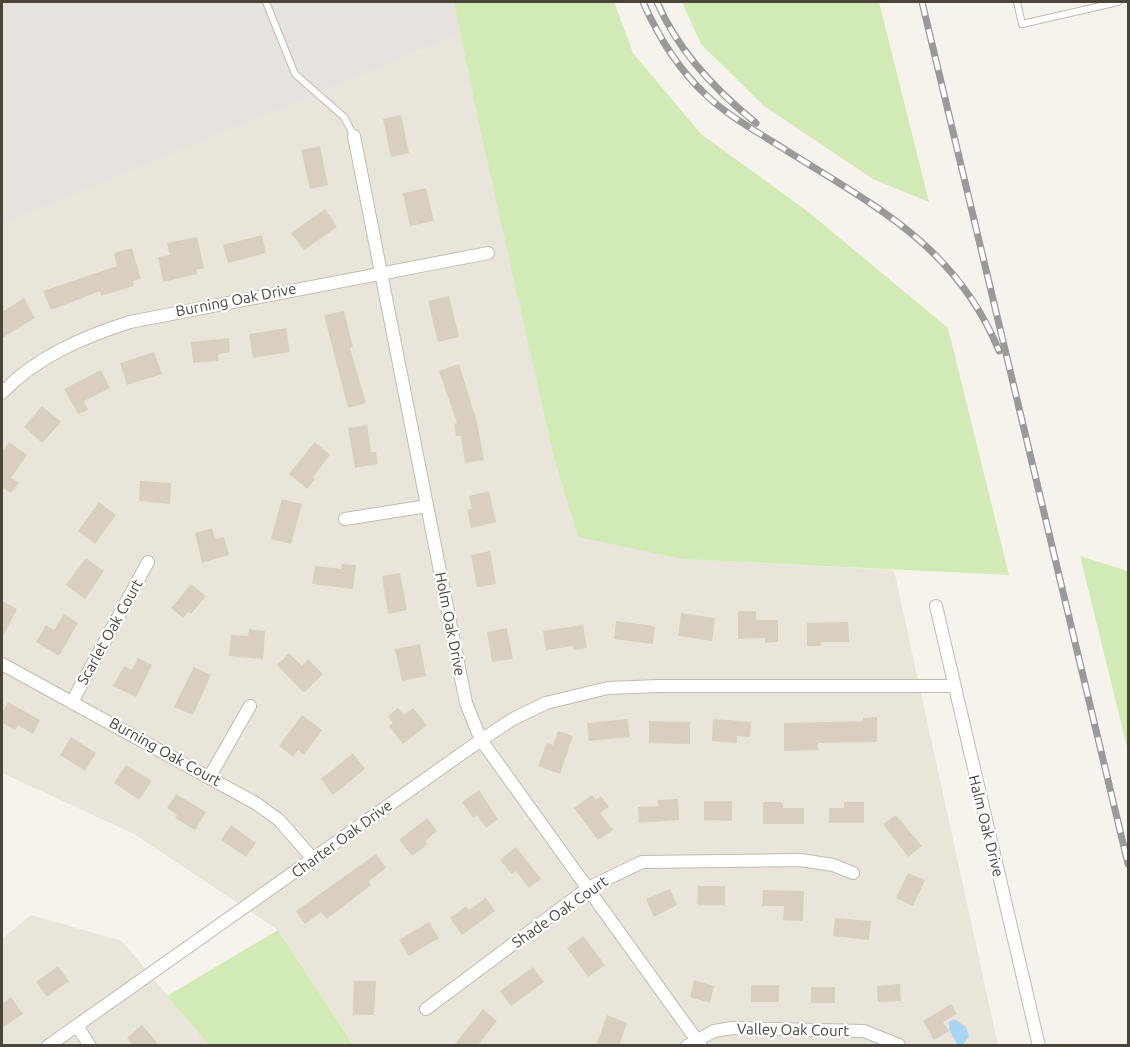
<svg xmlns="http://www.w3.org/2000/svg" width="1130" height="1047" viewBox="0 0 1130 1047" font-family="Ubuntu,sans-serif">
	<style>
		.residential { fill: #eae5da }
		.industrial { fill: #e6e2dd }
		.green { fill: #d2eab5 }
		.water { fill: #a9d4f2 }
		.building { fill: #d8cfc1 }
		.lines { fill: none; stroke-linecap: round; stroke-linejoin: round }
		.service-casing { stroke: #c2bbae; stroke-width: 8 }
		.minor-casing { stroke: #c2bbae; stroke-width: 14 }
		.service { stroke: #fff; stroke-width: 6 }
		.minor { stroke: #fff; stroke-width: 12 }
		.rail-casing { stroke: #9a9a9a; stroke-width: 7 }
		.rail { stroke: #fff; stroke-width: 4.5; stroke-dasharray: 14; stroke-linecap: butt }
		.labels { text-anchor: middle; stroke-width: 4.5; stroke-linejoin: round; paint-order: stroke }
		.street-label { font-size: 15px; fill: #4b4439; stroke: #fff }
	</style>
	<rect width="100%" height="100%" fill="#f6f3ec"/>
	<!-- residential -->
	<path class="residential" d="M461 34 554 458 578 536 682 559 894 570 998 1045H353L278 930 134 834 2 773V225Z
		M31 915 122 941 209 1045 2 1046V939Z"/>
	<!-- industrial -->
	<path class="industrial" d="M2 2H454L461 34 2 225Z"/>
	<!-- green -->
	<path class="green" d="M454 2H614L633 53 701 134 807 211 948 328 1009 575 682 559 578 537 554 458 478 119Z
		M682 2H879L929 202 873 179 764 106 701 44Z
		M1080 556 1128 571V751Z
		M278 930 353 1045H209L167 996Z"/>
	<!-- water -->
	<path class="water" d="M954 1019 966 1027 969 1036 963 1045 957 1044 949 1029V1022Z"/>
	<!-- building -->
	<path class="building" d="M401 115 409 153 391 157 383 119Z
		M320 146 328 185 310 189 301 150Z
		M426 188 434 221 410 226 403 193Z
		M325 209 337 227 304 250 291 233Z
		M262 235 266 253 228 263 223 245Z
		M197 237 204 268 196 270 197 274 163 282 158 257 170 255 167 243Z
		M132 248 141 279 133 281 134 286 101 296 100 291 51 310 43 291 117 266 114 253Z
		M449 296 459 337 438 342 428 301Z
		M24 298 35 318 2 338V312Z
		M344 311 353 347 350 348 366 403 348 408 324 315Z
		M286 328 290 352 253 358 249 334Z
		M229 338 230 352 218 354 219 361 193 363 191 342Z
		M154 352 162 374 127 385 120 363Z
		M459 364 477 422 484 460 465 463 461 436H456L454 424 457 423 439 371Z
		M101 370 110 388 84 401 88 410 78 414 64 389Z
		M42 406 61 422 42 443 24 427Z
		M367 425 371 452H376L378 464 355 468 348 428Z
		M9 442 27 455 11 478 19 483 11 493 3 488 2 490V452Z
		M315 442 330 455 313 477 315 479 307 489 289 474Z
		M140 481 171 483 170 504 139 501Z
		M489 491 496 522 471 528 467 510 472 509 469 496Z
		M282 499 302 504 291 544 271 539Z
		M99 502 116 515 95 544 78 531Z
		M212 528 215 539 224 537 229 555 202 563 195 533Z
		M490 551 496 584 477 587 471 555Z
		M86 558 104 571 85 599 66 585Z
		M342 564 356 565 353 589 312 584 315 566 341 569Z
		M400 573 407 610 388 614 382 576Z
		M191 584 206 596 191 614 188 612 183 618 171 608Z
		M2 601 17 609 2 638Z
		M738 611H756V620H778V642L765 643V638L738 639Z
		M681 613 715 618 712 641 678 636Z
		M64 614 78 623 59 656 36 642 46 625 54 630Z
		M616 621 655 626 653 644 614 639Z
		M848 622 849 642H821V646H807V623Z
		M583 625 587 648 574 650 573 646 546 650 543 631Z
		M507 628 513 659 492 662 487 632Z
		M249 629 265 631 263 659 229 656 231 635 248 636Z
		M420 644 426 676 402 681 395 649Z
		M289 653 302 666 308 659 323 674 304 693 277 665Z
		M138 658 152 665 136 697 113 686 124 666 132 670Z
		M194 667 211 675 193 715 174 707Z
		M8 702 40 720 33 734 18 725 15 730 2 723V713Z
		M398 708 404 715 413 708 427 725 403 744 389 726 393 723 388 716Z
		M302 715 322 730 304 755 298 750 293 757 279 746Z
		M877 717V742L818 743V750L784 751V723L863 721V718Z
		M628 719 630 737 589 741 587 723Z
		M713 719 751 722 750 737 737 736V743L712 741Z
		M649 721 690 722V744L649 743Z
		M558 731 573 736 560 774 538 766 547 743 553 745Z
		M71 737 96 753 85 771 60 755Z
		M353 753 365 769 333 795 321 779Z
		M126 765 152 781 139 800 114 783Z
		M479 790 498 819 486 828 477 815 473 818 462 802Z
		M176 794 206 812 195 830 175 818 177 815 167 808Z
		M592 795 596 800 601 796 609 807 600 813 613 830 598 840 574 808Z
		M678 799 679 820 639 823 638 807 658 806V800Z
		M704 801H732V821L704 820Z
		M763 802H782L783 808H804V824H763Z
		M844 802H864V823H829V808H844Z
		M896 815 922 846 908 857 883 824Z
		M427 818 437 831 425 841 428 844 412 856 399 840Z
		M231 825 256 843 246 857 221 840Z
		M516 847 541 879 529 888 516 871 512 874 500 860Z
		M376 854 386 868 369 881 371 885 327 919 321 912 305 924 296 911Z
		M908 873 925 880 913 906 896 898Z
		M698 886H725V905H697Z
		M670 889 677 905 654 917 646 899Z
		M763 890 804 891 803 921 783 920 784 906H762Z
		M486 898 495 911 462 935 450 918 466 906 469 910Z
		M835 918 871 921 869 940 833 936Z
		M429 922 439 938 409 956 399 940Z
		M583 936 605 965 588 977 567 948Z
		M58 966 69 981 47 997 36 982Z
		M533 967 544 982 511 1006 500 991Z
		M694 980 714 986 710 1003 690 997Z
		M354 981H376L374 1015H353Z
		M900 984 901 1001 878 1002 877 986Z
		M751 985H779V1002H751Z
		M811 987H835V1003H811Z
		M11 997 23 1014 2 1028V1004Z
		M951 1004 957 1014 943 1022 949 1031 934 1040 923 1021Z
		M483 1009 497 1021 477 1046H453Z
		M607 1015 627 1023 619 1046H596Z
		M142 1025 160 1046H133L127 1038Z"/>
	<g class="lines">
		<!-- service casing -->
		<g class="service-casing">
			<path id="service" d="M266 2 295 74 344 117 354 136
				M1017 2 1022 24 1118 2"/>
		</g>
		<!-- minor casing -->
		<g class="minor-casing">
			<path id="minor" d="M354 136 466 703 481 740 701 1046
				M2 393C36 357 83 337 130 322L488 253
				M345 519 427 506
				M936 606 1039 1046
				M2 664 257 804 279 820 314 860
				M72 702 148 562
				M210 776 250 706
				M426 1009 588 888 642 862 801 860 833 865 853 873
				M77 1026 90 1046
				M48 1046 481 740 513 719 546 703 608 688 658 686H953
				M687 1046 714 1031 732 1028 864 1031 899 1045"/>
		</g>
		<!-- service -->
		<use href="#service" class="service"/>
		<!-- minor -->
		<use href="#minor" class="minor"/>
		<!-- rail casing -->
		<g class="rail-casing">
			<path id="rail" d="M643 2C658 36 679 70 706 95 726 114 751 128 773 142 867 202 955 242 999 351
				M657 2C678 51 715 90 756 123
				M922 2 1128 864"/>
		</g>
		<!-- rail -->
		<use href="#rail" class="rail"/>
	</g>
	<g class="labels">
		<!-- street labels -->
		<g class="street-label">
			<text transform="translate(236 300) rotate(-11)" y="5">Burning Oak Drive</text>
			<text transform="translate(450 624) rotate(79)" y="5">Holm Oak Drive</text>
			<text transform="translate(110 632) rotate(-61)" y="5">Scarlet Oak Court</text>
			<text transform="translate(165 752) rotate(29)" y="5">Burning Oak Court</text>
			<text transform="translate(986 826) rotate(76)" y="5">Halm Oak Drive</text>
			<text transform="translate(342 839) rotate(-36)" y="5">Charter Oak Drive</text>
			<text transform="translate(560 912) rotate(-35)" y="5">Shade Oak Court</text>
			<text transform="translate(793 1030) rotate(1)" y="5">Valley Oak Court</text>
		</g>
	</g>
	<!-- border -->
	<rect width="1130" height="1047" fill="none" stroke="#4b4439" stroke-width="6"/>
</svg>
